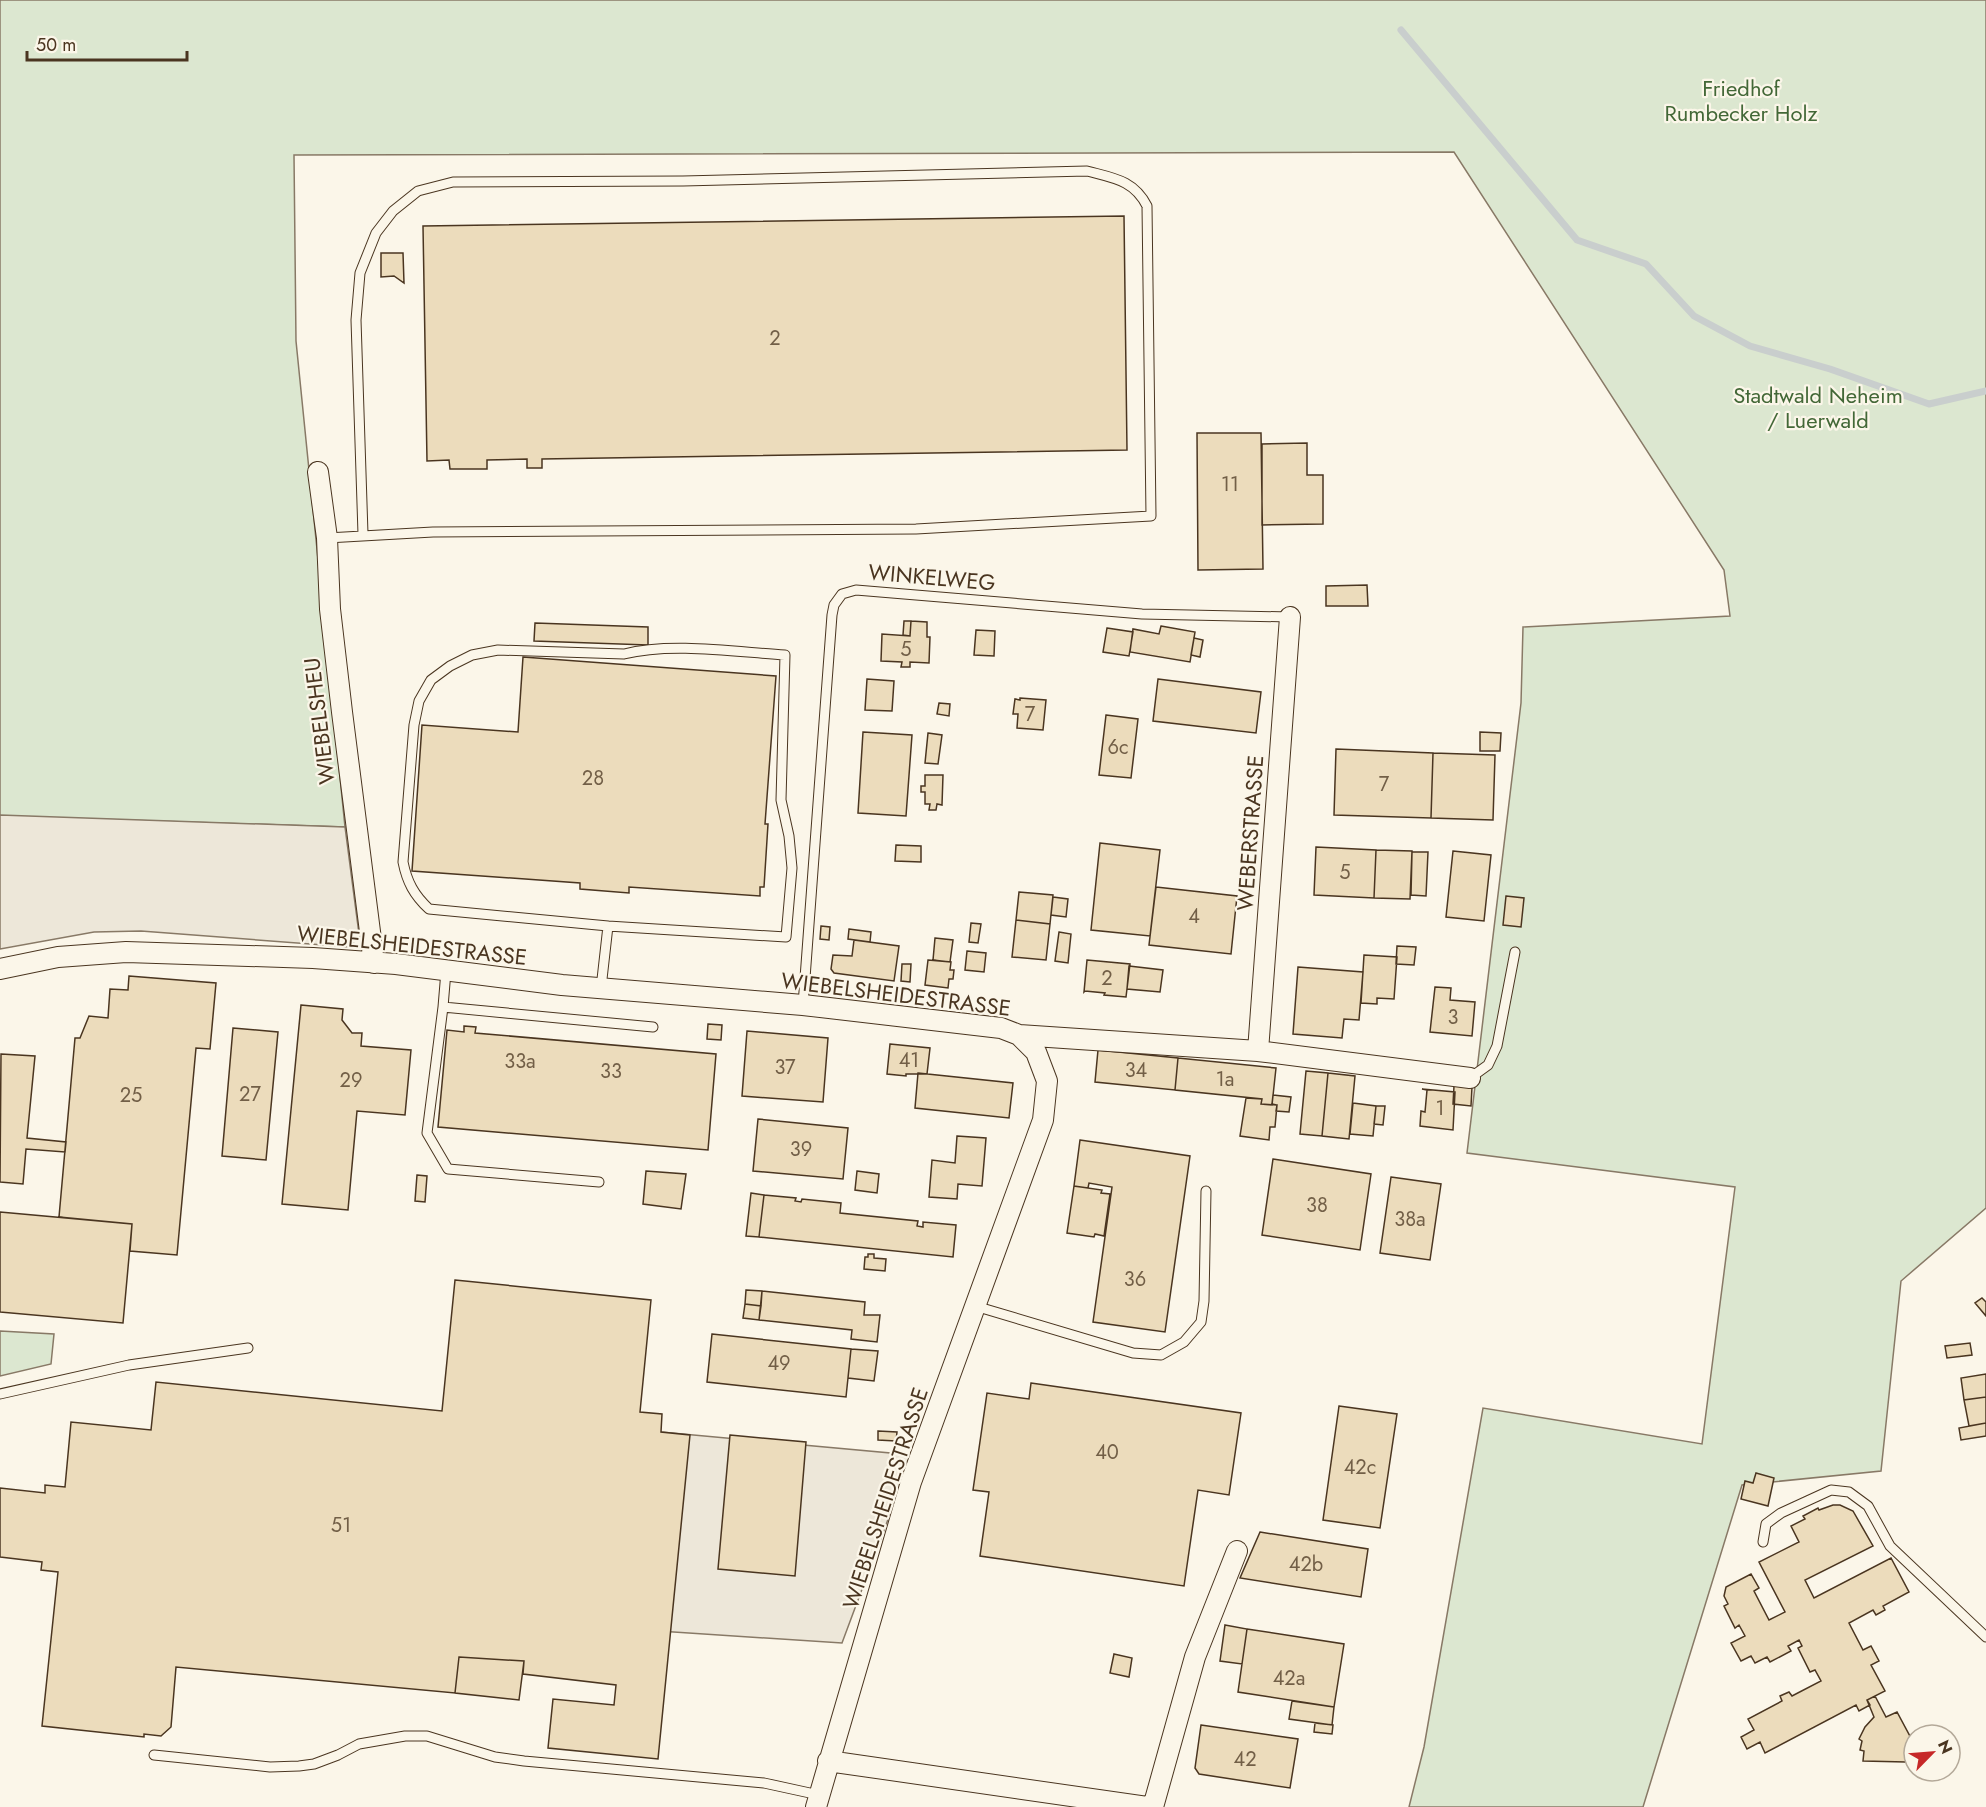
<svg xmlns="http://www.w3.org/2000/svg" width="1986" height="1807" viewBox="0 0 1986 1807" font-family="Jost,sans-serif">
	<style>
		.green { fill: #dce7d0; stroke: #887966; stroke-width: 1.5 }
		.parking { fill: #ede7d9; stroke: #887966; stroke-width: 1.5 }
		.lines { fill: none; stroke-linecap: round; stroke-linejoin: round }
		.stream { stroke: #c9cecd; stroke-width: 7 }
		.building { fill: #ecdcbc; stroke: #4a3520; stroke-width: 1.5 }
		.service-casing { stroke: #4a3520; stroke-width: 11 }
		.minor-casing { stroke: #4a3520; stroke-width: 22 }
		.service { stroke: #fbf6e9; stroke-width: 9 }
		.minor { stroke: #fbf6e9; stroke-width: 20 }
		.labels { text-anchor: middle; stroke-width: 4.5; stroke-linejoin: round; paint-order: stroke }
		.number-label { font-size: 20px; fill: #725f47 }
		.park-label { font-size: 22px; fill: #436837; stroke: #fbf6e9 }
		.street-label { font-size: 22px; fill: #4a3520; stroke: #fbf6e9 }
	</style>
	<rect width="100%" height="100%" fill="#fbf6e9"/>
	<!-- green -->
	<path class="green" d="M0 0H1986V1208L1901 1281 1881 1471 1742 1485 1643 1807H1409L1424 1747 1483 1408 1702 1444 1735 1187 1467 1153 1521 703 1523 627 1730 616 1724 570 1454 152 294 155 296 341 345 827 0 816Z
		M0 1331 54 1334 51 1364 0 1376Z"/>
	<!-- parking -->
	<path class="parking" d="M0 815 345 827 359 934 350 947 141 931 94 932 0 949Z
		M661 1432 912 1455 842 1643 491 1620Z"/>
	<g class="lines">
		<!-- stream -->
		<path class="stream" d="M1401 30 1577 240 1646 264 1694 316 1750 346 1830 369 1929 404 1986 391"/>
	</g>
	<!-- building -->
	<path class="building" d="M1124 216 1127 450 542 459V468H527V459L487 460V469H450L449 460 427 461 423 226Z
		M381 253H403L404 283 394 276 381 277Z
		M1197 433H1261L1263 569 1198 570Z
		M1307 443V475H1323V524L1262 525V444Z
		M1367 585 1368 606H1326V586Z
		M904 621H911L910 636 903 635Z
		M911 621 927 622V637H930L929 663 910 662V667H901L902 662 881 661 882 634 910 636Z
		M535 623 648 627V645L534 641Z
		M1161 626 1195 632 1190 662 1130 652 1133 629 1159 634Z
		M1107 628 1133 632 1129 656 1103 652Z
		M976 630 995 631 994 656 974 655Z
		M1194 638 1203 640 1200 657 1191 655Z
		M523 657 776 676 765 824H768L764 887H760V896L629 887V893L580 889V883L412 871 422 725 518 732Z
		M867 679 894 681 892 711 865 710Z
		M1158 679 1261 692 1256 733 1153 721Z
		M1020 698 1046 700 1043 730 1017 728 1018 714H1013L1015 699 1020 700Z
		M939 703 950 704 949 716 937 714Z
		M1106 715 1138 719 1131 778 1099 775Z
		M863 732 912 735 906 816 858 813Z
		M1480 732 1501 733 1500 751H1480Z
		M928 733 942 735 938 764 925 763Z
		M1336 749 1433 753 1431 818 1334 815Z
		M1433 753 1495 755 1493 820 1431 818Z
		M925 775H943L942 805 937 804 936 810H929L930 804H925V792H921V786H925Z
		M1100 843 1160 850 1150 936 1091 930Z
		M896 845 921 846V862L895 861Z
		M1316 847 1376 850 1374 898 1314 895Z
		M1376 850 1412 851 1410 899 1374 898Z
		M1453 851 1491 855 1484 921 1446 917Z
		M1412 852H1428L1426 896 1411 895Z
		M1156 887 1237 896 1231 954 1149 945Z
		M1019 892 1053 895 1050 924 1016 920Z
		M1506 896 1524 898 1521 927 1503 925Z
		M1053 897 1068 899 1066 917 1051 915Z
		M1016 920 1050 924 1046 960 1012 957Z
		M971 923 981 924 978 943 969 942Z
		M821 926 830 927 829 940 820 939Z
		M849 929 871 932 870 942 848 939Z
		M1059 932 1071 934 1068 963 1055 961Z
		M935 938 953 940 950 962 933 960Z
		M854 940 899 946 894 981 834 973 831 969 833 955 852 956Z
		M1397 946 1416 947 1414 965 1396 964Z
		M967 951 986 953 984 972 965 970Z
		M1364 955 1397 957 1394 999 1377 998V1004L1361 1003Z
		M928 960 951 962 950 970H954L953 979H949L948 988 925 985Z
		M1087 960 1130 964 1126 997 1104 995 1105 993 1085 991 1084 992Z
		M902 964H911L910 982 901 981Z
		M1129 966 1163 970 1160 992 1127 989Z
		M1298 967 1363 972 1359 1020 1344 1019 1342 1038 1293 1034Z
		M129 976 216 983 210 1049 196 1048 177 1255 130 1251 132 1224 59 1217 75 1038H80L89 1016 108 1018 110 989 128 990Z
		M1435 987 1451 988 1450 1000 1475 1002 1472 1036 1430 1032Z
		M301 1005 343 1009 342 1020 352 1033H362L361 1046 411 1050 405 1115 357 1111 348 1210 282 1204Z
		M708 1024 722 1025 721 1040 707 1039Z
		M464 1026 476 1027 475 1033 716 1054 708 1150 438 1127 447 1030 464 1032Z
		M233 1028 278 1032 266 1160 222 1156Z
		M747 1031 828 1038 823 1102 742 1096Z
		M890 1044 930 1048 927 1074H906V1076L887 1074Z
		M1098 1050 1178 1058 1175 1090 1095 1082Z
		M1 1054 35 1056 27 1138 66 1142 65 1152 26 1149 23 1184 0 1182Z
		M1178 1058 1276 1068 1272 1105 1261 1104 1262 1099 1175 1090Z
		M1306 1071 1328 1073 1322 1136 1300 1134Z
		M918 1073 1013 1083 1009 1118 915 1108Z
		M1328 1073 1355 1076 1349 1139 1322 1136Z
		M1454 1086 1472 1087 1471 1106 1453 1104Z
		M1422 1089 1455 1092 1453 1130 1420 1126 1421 1111 1425 1112 1427 1090Z
		M1273 1095 1291 1097 1289 1112 1276 1111 1277 1105 1272 1104Z
		M1246 1098 1262 1099 1261 1104 1277 1105 1275 1127H1270L1269 1140 1240 1136Z
		M1353 1103 1376 1106 1373 1136 1350 1134Z
		M1376 1106H1385L1383 1125 1374 1124Z
		M758 1119 848 1128 843 1179 753 1171Z
		M957 1136 986 1138 982 1186 958 1184 957 1199 929 1197 932 1160 955 1163Z
		M1080 1140 1190 1156 1165 1332 1093 1322 1112 1187 1089 1183 1088 1188 1074 1186Z
		M1273 1159 1371 1174 1360 1250 1262 1235Z
		M646 1171 686 1174 681 1209 643 1204Z
		M857 1171 879 1174 877 1193 855 1190Z
		M417 1175 427 1176 425 1202 415 1201Z
		M1391 1177 1441 1184 1430 1260 1380 1253Z
		M1074 1186 1102 1190 1101 1193 1110 1194 1104 1236 1095 1234 1094 1237 1067 1233Z
		M751 1193 764 1195 759 1237 746 1236Z
		M764 1195 796 1198 795 1201 801 1202 802 1199 841 1203 840 1213 918 1221 917 1226 923 1227V1222L956 1225 953 1257 759 1237Z
		M0 1212 132 1224 123 1323 0 1312Z
		M868 1254H874V1258L886 1259 885 1271 864 1269 865 1257H868Z
		M455 1280 651 1300 640 1412 662 1414 661 1432 690 1435 658 1759 548 1748 553 1699 614 1705 616 1685 523 1674 524 1661 459 1657 455 1693 176 1667 171 1727 161 1736 144 1734V1737L42 1726 58 1572 41 1570 42 1562 0 1557V1488L45 1493V1485L65 1487 71 1422 151 1430 156 1382 442 1411Z
		M746 1290 762 1291 761 1306 745 1304Z
		M762 1291 865 1302 864 1315H880L877 1342 851 1339 852 1330 759 1320Z
		M1982 1298 1986 1302V1316L1975 1303Z
		M745 1304 761 1306 759 1320 743 1318Z
		M712 1334 851 1349 846 1397 707 1382Z
		M1970 1343 1972 1355 1947 1358 1945 1346Z
		M851 1349 878 1351 874 1381 848 1378Z
		M1986 1374V1397L1964 1400 1961 1378Z
		M1031 1383 1241 1413 1229 1495 1198 1490 1184 1586 980 1556 989 1492 973 1490 987 1393 1029 1399Z
		M1986 1397V1423L1969 1426 1964 1400Z
		M1339 1406 1397 1414 1380 1528 1323 1520Z
		M1986 1423V1436L1961 1440 1959 1428Z
		M878 1431 897 1432 896 1441 878 1440Z
		M730 1435 806 1442 795 1576 718 1569Z
		M1756 1473 1774 1478 1768 1506 1741 1499 1745 1481 1753 1483Z
		M1833 1505H1840L1853 1511 1873 1546 1805 1580 1814 1598 1891 1558 1909 1592 1883 1606 1885 1610 1876 1615 1873 1610 1849 1623 1863 1650 1871 1646 1879 1661 1871 1665 1885 1691 1867 1700 1870 1705 1859 1711 1856 1705 1765 1753 1760 1742 1747 1749 1741 1737 1754 1730 1748 1719 1782 1701 1780 1696 1789 1692 1792 1696 1821 1681 1815 1670 1810 1672 1798 1648 1802 1646 1799 1640 1788 1646 1791 1651 1770 1662 1767 1657 1755 1663 1751 1656 1741 1661 1731 1643 1745 1636 1739 1625 1735 1628 1724 1606 1728 1604 1724 1596 1726 1587 1751 1574 1759 1588 1754 1591 1769 1620 1785 1612 1759 1562 1799 1542 1791 1526 1805 1519 1803 1516 1818 1508 1819 1510Z
		M1260 1532 1368 1549 1361 1597 1240 1578Z
		M1225 1625 1247 1629 1242 1664 1220 1661Z
		M1247 1629 1344 1644 1334 1707 1238 1692Z
		M1114 1654 1132 1658 1129 1677 1110 1673Z
		M459 1657 524 1661 519 1700 455 1693Z
		M1875 1696 1886 1717 1897 1712 1912 1740V1742H1908L1912 1753 1906 1762 1863 1761 1864 1751 1860 1750 1862 1741 1859 1739 1865 1727 1874 1717 1867 1700Z
		M1292 1701 1334 1707 1332 1725 1289 1719Z
		M1315 1723 1333 1725 1332 1734 1314 1732Z
		M1201 1725 1298 1739 1290 1788 1199 1774 1195 1768Z"/>
	<g class="lines">
		<!-- service casing -->
		<g class="service-casing">
			<path id="service" d="M327 538 433 532 916 529 1151 516 1147 206C1134 180 1113 178 1087 171L683 181 453 182 418 191 393 211 376 233 360 273 356 320 363 534
				M446 971 443 1007 653 1027
				M601 988 608 926 786 937 792 868 789 836 781 800 785 655C736 652 671 642 624 654L498 650 472 655 450 666 431 680 419 701 414 725 403 862C407 882 414 895 429 909L608 926
				M803 1005 832 615 834 605 842 594 856 590 1142 614 1290 617
				M443 1007 427 1133 448 1169 599 1182
				M1470 1078 1488 1065 1497 1046 1515 952
				M975 1306 1133 1353 1161 1355 1184 1342 1201 1322 1204 1301 1206 1191
				M0 1394 129 1365 248 1348
				M1763 1542 1766 1524 1781 1513 1831 1490 1849 1492 1868 1506 1890 1546 1986 1637
				M154 1755 270 1767 299 1766 314 1764 338 1755 359 1744 405 1736H427L495 1757 524 1761 764 1783 819 1795"/>
		</g>
		<!-- minor casing -->
		<g class="minor-casing">
			<path id="minor" d="M318 472 327 538 330 609 342 712 374 963
				M0 969 58 957 126 952 313 958 396 964 562 985 803 1005 1001 1028 1019 1035 1036 1052 1047 1081 1043 1120 911 1482 816 1807
				M1019 1035 1258 1051 1470 1078
				M1258 1051 1290 617
				M828 1761 1147 1807
				M1153 1807 1195 1657 1237 1551"/>
		</g>
		<!-- service -->
		<use href="#service" class="service"/>
		<!-- minor -->
		<use href="#minor" class="minor"/>
	</g>
	<g class="labels">
		<!-- number labels -->
		<g class="number-label">
			<text x="775" y="345">2</text>
			<text x="1230" y="491">11</text>
			<text x="906" y="656">5</text>
			<text x="1030" y="721">7</text>
			<text x="1118" y="754">6c</text>
			<text x="593" y="785">28</text>
			<text x="1384" y="791">7</text>
			<text x="1345" y="879">5</text>
			<text x="1194" y="923">4</text>
			<text x="1107" y="985">2</text>
			<text x="1453" y="1024">3</text>
			<text x="909" y="1067">41</text>
			<text x="520" y="1068">33a</text>
			<text x="785" y="1074">37</text>
			<text x="1136" y="1077">34</text>
			<text x="611" y="1078">33</text>
			<text x="1225" y="1086">1a</text>
			<text x="351" y="1087">29</text>
			<text x="250" y="1101">27</text>
			<text x="131" y="1102">25</text>
			<text x="1440" y="1115">1</text>
			<text x="801" y="1156">39</text>
			<text x="1317" y="1212">38</text>
			<text x="1410" y="1226">38a</text>
			<text x="1135" y="1286">36</text>
			<text x="779" y="1370">49</text>
			<text x="1107" y="1459">40</text>
			<text x="1360" y="1474">42c</text>
			<text x="341" y="1532">51</text>
			<text x="1306" y="1571">42b</text>
			<text x="1289" y="1685">42a</text>
			<text x="1245" y="1766">42</text>
		</g>
		<!-- park labels -->
		<g class="park-label">
			<text x="1741" y="96">Friedhof<tspan x="1741" dy="25">Rumbecker Holz</tspan></text>
			<text x="1818" y="403">Stadtwald Neheim<tspan x="1818" dy="25">/ Luerwald</tspan></text>
		</g>
		<!-- street labels -->
		<g class="street-label">
			<text transform="translate(932 577) rotate(5)" y="8">WINKELWEG</text>
			<text transform="translate(319 721) rotate(-97)" y="8">WIEBELSHEU</text>
			<text transform="translate(1250 833) rotate(-86)" y="8">WEBERSTRASSE</text>
			<text transform="translate(412 945) rotate(6)" y="8">WIEBELSHEIDESTRASSE</text>
			<text transform="translate(896 994) rotate(7)" y="8">WIEBELSHEIDESTRASSE</text>
			<text transform="translate(885 1498) rotate(-72)" y="8">WIEBELSHEIDESTRASSE</text>
		</g>
	</g>
	<!-- north arrow -->
	<g transform="translate(1932 1753) rotate(65)"><circle r="28" fill="#fbf6e9" stroke="#b4a999" stroke-width="1.5"/>
	<path d="M0-4.5L10 22L0 15L-10 22Z" fill="#c62828"/>
	<text y="-9" font-size="16" font-weight="bold" text-anchor="middle" fill="#4a3520">N</text>
	</g>
	<!-- scale -->
	<path d="M27 51v9h160v-9" fill="none" stroke="#4a3520" stroke-width="3"/>
	<text x="36" y="51" font-size="18" fill="#4a3520" stroke="#fbf6e9" stroke-width="4.5" paint-order="stroke">50 m</text>
</svg>
